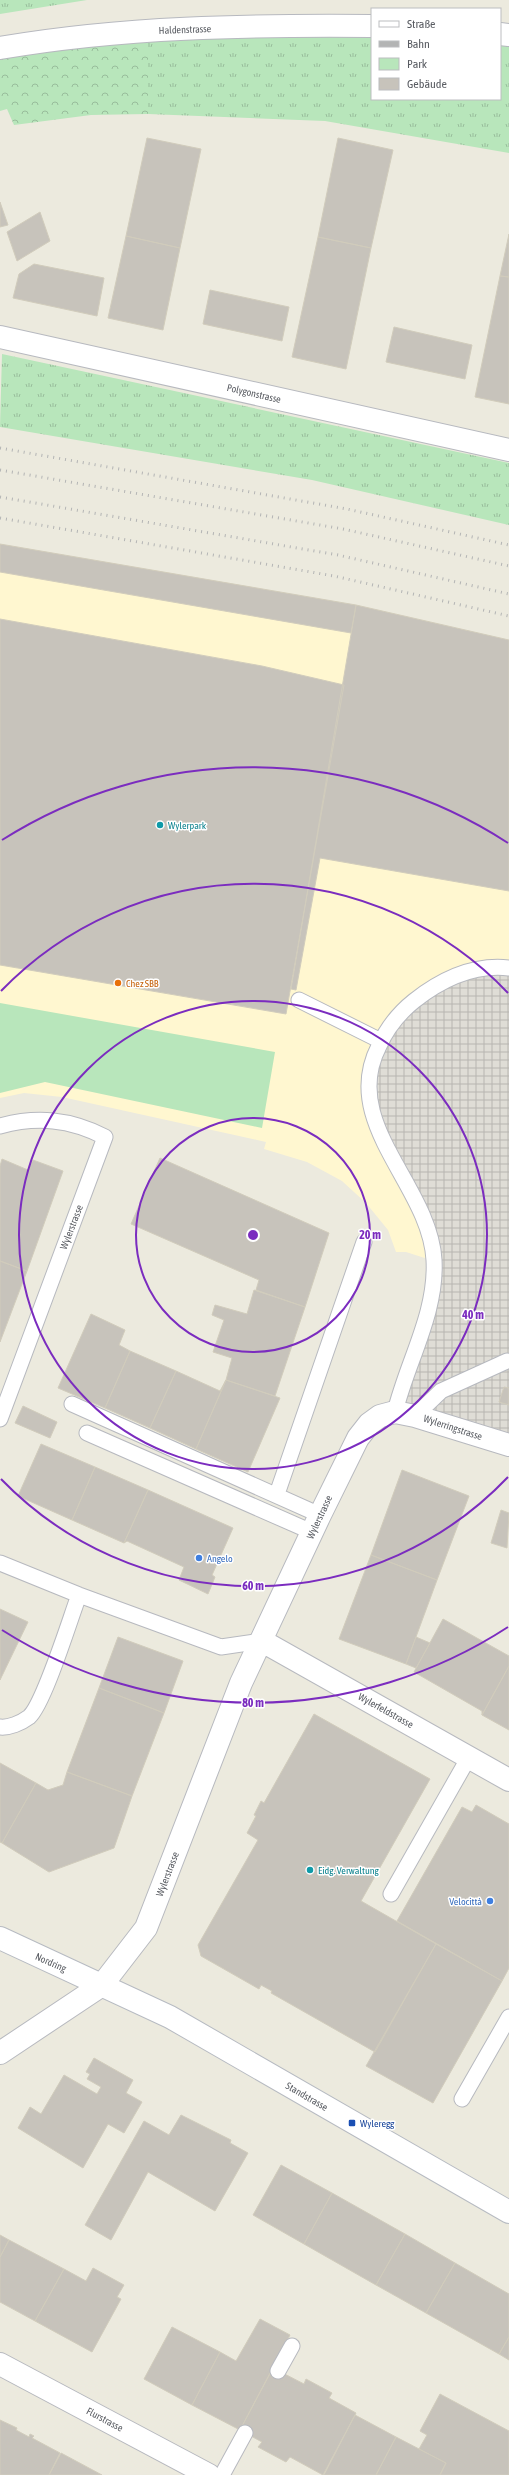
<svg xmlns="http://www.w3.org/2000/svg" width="509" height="2475" viewBox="0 0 509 2475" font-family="'Asap Condensed',sans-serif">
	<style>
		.commercial { fill: #fff7d0 }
		.industrial { fill: url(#industrial-grid) }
		.grass { fill: url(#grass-tufts) }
		.forest { fill: url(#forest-crowns) }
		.green { fill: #b8e6bb }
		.building { fill: #c7c3bb; stroke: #d1ccbc }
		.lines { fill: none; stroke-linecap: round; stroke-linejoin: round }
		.lane-casing { stroke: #b7b9bf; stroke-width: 17 }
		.street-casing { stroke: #b7b9bf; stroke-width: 24 }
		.secondary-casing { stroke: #b7bbc2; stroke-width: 24 }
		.lane { stroke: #fff; stroke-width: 15 }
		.street { stroke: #fff; stroke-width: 22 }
		.secondary { stroke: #fff; stroke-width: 22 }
		.rail { stroke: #b3b4b4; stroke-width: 3; stroke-dasharray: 1 5; stroke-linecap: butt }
		.ring { fill: none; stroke: #7b2cbf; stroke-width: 2 }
		.culture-dot { fill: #0f9aa8; stroke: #fff; stroke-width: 1.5 }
		.food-dot { fill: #e8710a; stroke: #fff; stroke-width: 1.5 }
		.shop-dot { fill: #3f7fe0; stroke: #fff; stroke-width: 1.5 }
		.transit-dot { fill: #1a4fb4; stroke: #fff; stroke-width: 1.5 }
		.labels { text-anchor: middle; stroke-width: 3; stroke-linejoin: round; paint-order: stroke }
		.street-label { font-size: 10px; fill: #585b61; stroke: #fff }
		.culture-label { font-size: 10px; fill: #0d838f; stroke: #fff; text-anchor: start }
		.food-label { font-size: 10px; fill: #c56008; stroke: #fff; text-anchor: start }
		.shop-label { font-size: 10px; fill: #366cbe; stroke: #fff; text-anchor: start }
		.transit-label { font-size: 10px; fill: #164399; stroke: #fff; text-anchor: start }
		.centre { fill: #7b2cbf; stroke: #fff; stroke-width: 2 }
		.ring-label { font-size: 12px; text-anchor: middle; font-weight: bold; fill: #7b2cbf; stroke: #fff; stroke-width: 3; stroke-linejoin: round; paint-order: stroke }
	</style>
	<defs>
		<pattern id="industrial-grid" width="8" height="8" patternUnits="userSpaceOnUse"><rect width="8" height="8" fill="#dfddd6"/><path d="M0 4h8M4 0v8" fill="none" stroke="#b8b6b1"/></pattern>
		<pattern id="grass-tufts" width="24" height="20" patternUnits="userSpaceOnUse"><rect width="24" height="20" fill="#b8e6bb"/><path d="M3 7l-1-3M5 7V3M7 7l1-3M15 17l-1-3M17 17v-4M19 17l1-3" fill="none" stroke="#98bd9b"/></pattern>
		<pattern id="forest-crowns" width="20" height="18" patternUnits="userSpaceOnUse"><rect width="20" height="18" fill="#b8e6bb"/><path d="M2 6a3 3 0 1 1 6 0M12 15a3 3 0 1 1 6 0" fill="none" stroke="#98bd9b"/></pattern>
	</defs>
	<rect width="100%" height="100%" fill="#eceade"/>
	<!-- commercial -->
	<path class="commercial" d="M0 544 356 605 509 640V968L434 1261 406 1252H396L388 1230 366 1203 342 1181 307 1162 264 1149 266 1142 62 1097 24 1093 0 1098Z"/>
	<!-- industrial -->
	<path class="industrial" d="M509 968V1445L395 1412 434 1261 372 1112 381 1041 439 984Z"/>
	<!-- grass -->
	<path class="grass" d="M0 0H87L0 14Z
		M148 33H372V99H500V45L509 46V153L325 121 148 114Z
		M2 354 509 463V525L312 480 0 427Z"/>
	<!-- forest -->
	<path class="forest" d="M148 33V114L91 115 14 125 7 109 0 111V50Z"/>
	<!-- green -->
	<path class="green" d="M0 1003 275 1052 262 1128 45 1082 0 1093Z"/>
	<!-- building -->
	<path class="building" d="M147 138 201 149 180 248 126 236Z
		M338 138 393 150 371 248 318 237Z
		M0 202 8 225 0 227Z
		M40 212 50 241 17 261 7 232Z
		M509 234V277L500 276Z
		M126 236 180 248 163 330 108 318Z
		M318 237 371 248 346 369 292 357Z
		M34 264 104 278 97 316 13 298 19 274Z
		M500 276 509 277V404L475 397Z
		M210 290 289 307 282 341 203 324Z
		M394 327 472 345 465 379 386 362Z
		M0 544 356 605 351 633 0 572Z
		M356 605 509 640V891L320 858 296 990 291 989Z
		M0 619 262 666 344 685 286 1014 0 965Z
		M160 1158 329 1233 305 1307 256 1290 259 1280 131 1224Z
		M2 1159 28 1170 33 1160 63 1171 27 1271 0 1261V1166Z
		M0 1261 27 1271 0 1342Z
		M254 1290 305 1307 275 1396 226 1380 232 1358 213 1352 224 1320 212 1315 215 1305 247 1314Z
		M91 1314 125 1330 119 1345 130 1351 105 1408 58 1388Z
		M130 1351 176 1371 150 1428 105 1408Z
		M176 1371 220 1391 226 1380 196 1449 150 1428Z
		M226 1380 280 1398 248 1472 196 1449Z
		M504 1387 509 1388V1405L499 1402Z
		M23 1406 57 1422 50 1438 15 1423Z
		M41 1444 95 1467 72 1520 18 1496Z
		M95 1467 148 1490 124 1543 72 1520Z
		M402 1470 469 1496 437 1580 371 1555Z
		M148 1490 233 1528 212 1575 215 1577 208 1594 179 1580 184 1567 127 1541 124 1543Z
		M501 1510 509 1513 507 1548 491 1543Z
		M371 1555 437 1580 406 1664 339 1639Z
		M0 1609 28 1622 0 1680Z
		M443 1619 509 1656V1666L482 1715V1711L414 1672Z
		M118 1637 183 1661 164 1713 99 1688Z
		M416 1637 430 1643 416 1668 406 1664Z
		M509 1666V1730L482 1715Z
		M99 1688 164 1713 132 1796 67 1772Z
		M314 1714 430 1779 361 1901 436 1944 375 2052 271 1993 272 1991 261 1985 259 1989 201 1956 198 1945 258 1840 247 1833 256 1816 254 1815 261 1801 264 1803Z
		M0 1763 36 1783 2 1843 0 1842Z
		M67 1772 132 1796 114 1848 49 1872 2 1843 36 1783 48 1790 63 1785Z
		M476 1805 509 1824V1968L502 1981 397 1921 462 1807 472 1812Z
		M436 1944 502 1981 433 2103 366 2066Z
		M94 2058 133 2080 126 2093 142 2102 124 2133 108 2124 83 2168 18 2128 30 2107 41 2114 64 2075 97 2094 101 2087 87 2079 90 2074 86 2072Z
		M181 2115 231 2140 230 2143 248 2153 215 2211 148 2172 111 2240 85 2225 144 2121 169 2135Z
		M281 2165 332 2193 304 2244 253 2215Z
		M332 2193 405 2234 376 2285 304 2244Z
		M405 2234 455 2263 426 2313 376 2285Z
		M0 2235 9 2240 0 2257Z
		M9 2240 64 2269 35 2321 0 2302V2257Z
		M455 2263 509 2294V2337L499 2354 426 2313Z
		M93 2268 124 2285 117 2297 121 2299 92 2352 35 2321 64 2269 86 2281Z
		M260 2319 290 2335 240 2430 192 2405 220 2352 236 2361Z
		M172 2327 220 2352 192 2405 144 2379Z
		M509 2337V2360L499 2354Z
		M273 2368 304 2384 306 2379 332 2393 329 2398 356 2413 323 2475 290 2457 286 2462 258 2447 262 2442 240 2430Z
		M440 2394 509 2431V2475H440L446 2463 419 2449 427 2435 420 2431Z
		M355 2415 396 2437 376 2475H324Z
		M0 2420 17 2428 16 2430 29 2437 30 2434 34 2436 32 2438 60 2453 49 2475H0Z
		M396 2437 446 2463 440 2475H376Z
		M61 2453 102 2475H49Z"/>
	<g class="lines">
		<!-- lane casing -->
		<g class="lane-casing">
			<path id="lane" d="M299 1000 381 1041
				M0 1126C37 1116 70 1119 105 1137L0 1419
				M72 1404 320 1515
				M395 1412C407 1362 437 1313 434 1260 430 1185 339 1123 379 1046 387 1028 399 1013 414 1001 442 979 474 964 509 968
				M415 1416 441 1391 507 1361
				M87 1433 312 1532
				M277 1494 364 1242
				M0 1563 79 1595 221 1647 262 1641
				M0 1727C9 1728 21 1723 29 1717 44 1704 70 1619 79 1595
				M391 1894 469 1757
				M462 2099 509 2017
				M278 2371 292 2346
				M222 2475 245 2433"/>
		</g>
		<!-- street casing -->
		<g class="street-casing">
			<path id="street" d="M500 34 509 35
				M0 48C122 27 248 25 372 26
				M0 337 509 450
				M262 1641 509 1780
				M0 2053 102 1985 146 1928 241 1683 320 1515 358 1438 369 1424 380 1416 395 1412 415 1416 509 1445
				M0 2364 209 2475"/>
		</g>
		<!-- secondary casing -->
		<g class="secondary-casing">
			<path id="secondary" d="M0 1938 170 2017 509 2212"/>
		</g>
		<!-- lane -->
		<use href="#lane" class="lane"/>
		<!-- street -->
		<use href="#street" class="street"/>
		<!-- secondary -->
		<use href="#secondary" class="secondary"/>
		<!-- rail -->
		<path class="rail" d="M0 448 347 509 509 545
			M0 470 343 529 509 566
			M0 497 338 555 509 594
			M0 518 334 576 509 616"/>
	</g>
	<!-- distance rings -->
	<g class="ring">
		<circle cx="253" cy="1235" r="117"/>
		<circle cx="253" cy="1235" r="234"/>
		<path d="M508 1477A351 351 0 0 1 1 1479M1 991A351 351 0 0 1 508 993"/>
		<path d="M508 1627A468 468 0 0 1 2 1630M2 840A468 468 0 0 1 508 843"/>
	</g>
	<!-- markers -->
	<g class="culture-dot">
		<circle cx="160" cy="825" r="4"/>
		<circle cx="310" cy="1870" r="4"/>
	</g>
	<circle class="food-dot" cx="118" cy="983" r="4"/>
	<g class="shop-dot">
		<circle cx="199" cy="1558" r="4"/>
		<circle cx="490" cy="1901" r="4"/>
	</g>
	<rect class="transit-dot" x="348" y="2119" width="8" height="8" rx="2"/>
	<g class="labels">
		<!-- street labels -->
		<g class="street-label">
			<text transform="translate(185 29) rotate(-2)" y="4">Haldenstrasse</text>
			<text transform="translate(254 393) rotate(13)" y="4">Polygonstrasse</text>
			<text transform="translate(71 1227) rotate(-69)" y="4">Wylerstrasse</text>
			<text transform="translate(453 1427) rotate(18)" y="4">Wylerringstrasse</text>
			<text transform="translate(319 1517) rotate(-65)" y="4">Wylerstrasse</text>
			<text transform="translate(386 1710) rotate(29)" y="4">Wylerfeldstrasse</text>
			<text transform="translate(167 1874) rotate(-69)" y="4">Wylerstrasse</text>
			<text transform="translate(51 1962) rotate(24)" y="4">Nordring</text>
			<text transform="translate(307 2096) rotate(30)" y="4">Standstrasse</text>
			<text transform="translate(105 2419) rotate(28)" y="4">Flurstrasse</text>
		</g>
		<!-- culture labels -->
		<g class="culture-label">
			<text x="168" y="829">Wylerpark</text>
			<text x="318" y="1874">Eidg. Verwaltung</text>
		</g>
		<!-- food labels -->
		<g class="food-label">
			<text x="126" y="987">Chez SBB</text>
		</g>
		<!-- shop labels -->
		<g class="shop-label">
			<text x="207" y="1562">Angelo</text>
			<text x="482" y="1905" text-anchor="end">Velocittà</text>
		</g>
		<!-- transit labels -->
		<g class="transit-label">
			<text x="360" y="2127">Wyleregg</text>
		</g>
	</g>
	<circle cx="253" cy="1235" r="6" class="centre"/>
	<g class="ring-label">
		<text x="370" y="1239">20 m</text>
		<text x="473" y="1319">40 m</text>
		<text x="253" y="1590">60 m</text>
		<text x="253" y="1707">80 m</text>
	</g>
	<!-- legend -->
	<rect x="371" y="8" width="130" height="92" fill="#ffffff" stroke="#bcbdc0"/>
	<rect x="379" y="21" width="20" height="6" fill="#ffffff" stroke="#bcbdc0"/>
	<text x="407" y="28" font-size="12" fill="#585b61">Straße</text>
	<rect x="379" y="41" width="20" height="6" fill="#b3b4b4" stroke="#bcbdc0"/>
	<text x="407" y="48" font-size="12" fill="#585b61">Bahn</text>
	<rect x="379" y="58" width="20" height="12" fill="#b8e6bb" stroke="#bcbdc0"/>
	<text x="407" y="68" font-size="12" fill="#585b61">Park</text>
	<rect x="379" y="78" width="20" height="12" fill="#c7c3bb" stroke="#bcbdc0"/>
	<text x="407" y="88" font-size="12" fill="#585b61">Gebäude</text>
</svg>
